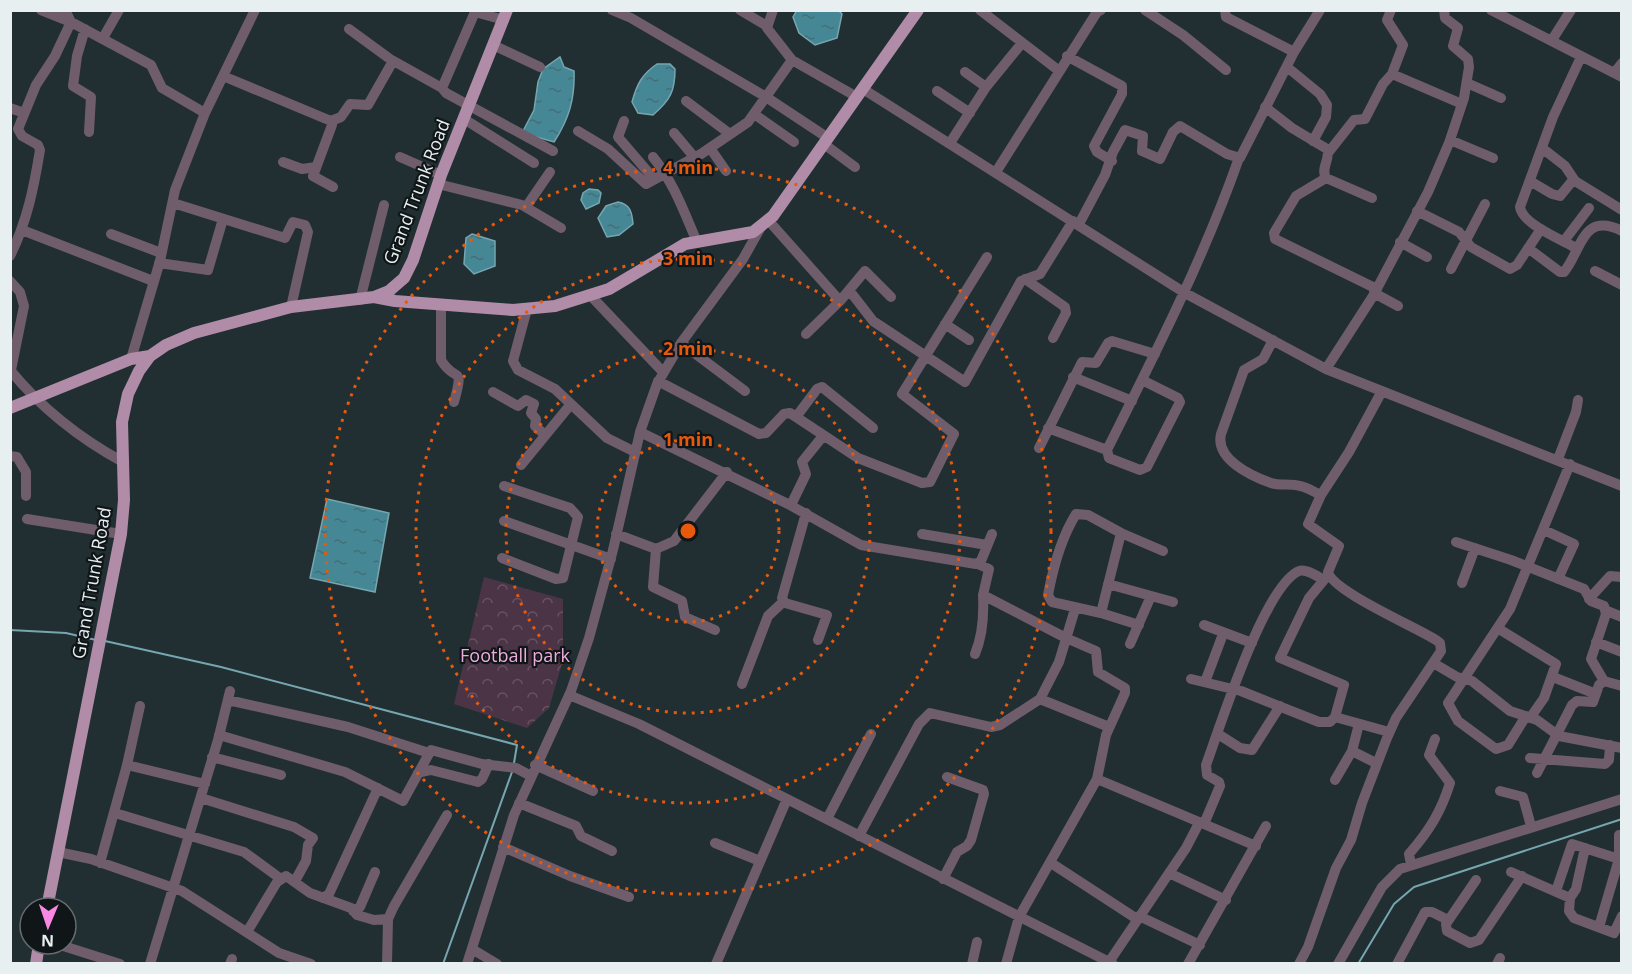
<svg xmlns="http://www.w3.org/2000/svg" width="1632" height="974" viewBox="0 0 1632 974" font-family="'Open Sans',sans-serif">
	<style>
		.park { fill: url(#park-crowns) }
		.water { fill: url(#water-ripples); stroke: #76a6b0; stroke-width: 1.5 }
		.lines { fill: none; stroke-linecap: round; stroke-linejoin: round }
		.stream { stroke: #76a6b0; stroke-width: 2 }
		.minor { stroke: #6f5d6b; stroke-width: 10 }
		.major { stroke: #b18ca9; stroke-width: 12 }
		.ring { fill: none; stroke: #e8590c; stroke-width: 3; stroke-dasharray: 3 6 }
		.labels { text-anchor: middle; stroke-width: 4.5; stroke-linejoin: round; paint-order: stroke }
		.street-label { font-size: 18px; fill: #e7eff1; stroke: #101617 }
		.park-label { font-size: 18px; fill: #edacde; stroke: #101617 }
		.centre { fill: #e8590c; stroke: #101617; stroke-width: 3 }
		.ring-label { font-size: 18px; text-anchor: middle; font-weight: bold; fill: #e8590c; stroke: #101617; stroke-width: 4.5; stroke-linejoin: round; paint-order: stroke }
	</style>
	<defs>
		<pattern id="park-crowns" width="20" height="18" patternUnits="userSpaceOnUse" patternTransform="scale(1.5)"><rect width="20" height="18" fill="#4c3447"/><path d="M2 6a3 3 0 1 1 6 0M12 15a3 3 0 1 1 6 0" fill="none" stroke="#665262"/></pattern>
		<pattern id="water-ripples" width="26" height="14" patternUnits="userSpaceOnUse" patternTransform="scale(1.5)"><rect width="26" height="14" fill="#458794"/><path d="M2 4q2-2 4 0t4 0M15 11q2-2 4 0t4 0" fill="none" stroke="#456e76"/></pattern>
	</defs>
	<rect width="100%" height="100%" fill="#212f32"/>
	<!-- park -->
	<path class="park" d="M484 577 563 599V660L549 708 527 728 454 704Z"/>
	<!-- water -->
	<path class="water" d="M797 10 839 11 842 14 837 38 815 45 799 33 793 17Z
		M560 57 564 67 574 71C575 99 569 119 554 142L522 133 534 110 538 82 543 69Z
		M657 64H670L675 69C675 92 670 100 653 115L638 113 632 102C637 84 642 74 657 64Z
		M589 189 598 190 601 193 599 203 586 209 581 200 583 193Z
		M618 202C630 204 632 212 633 224L619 235 607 237 598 218 606 206Z
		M472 234 495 241V266L474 274 464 264 466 238Z
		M327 499 389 513 375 592 310 578Z"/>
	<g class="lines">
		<!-- stream -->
		<path class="stream" d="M10 630 66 633 96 640
			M105 641 221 667 517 745 514 763
			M443 964 512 772
			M1358 964 1394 904 1414 887 1622 819"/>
		<!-- minor -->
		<path class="minor" d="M41 10 71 22 151 65 162 88 205 113 255 10
			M612 10 631 18 766 97 828 138
			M740 10 767 26
			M773 10 767 28 792 60
			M980 10 1058 70
			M1145 10 1183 35 1226 70
			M1225 10 1226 17 1294 52
			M1391 10 1387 20 1403 45 1392 74
			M1491 10 1622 77
			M85 29 77 56 73 86 91 97 89 132
			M349 29 390 59 442 88 446 93 553 151
			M103 38 119 10
			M1552 40 1571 10
			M493 45 540 67
			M1067 56 1122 86V94L1094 146 1097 152 1112 161
			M1287 67 1320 94 1327 105 1326 117 1313 141
			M965 72 986 87
			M1614 73 1622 63
			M223 76 331 121 332 125 313 176 333 187
			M1467 83 1501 98
			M442 88 475 12 504 20
			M863 89 1185 293 1326 369 1622 486
			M937 91 970 113
			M686 101 730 134
			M1265 107 1292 128 1327 149C1331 159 1320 168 1326 178L1372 198
			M10 108 24 113
			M754 114 794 142
			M464 119 534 163
			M331 121 341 117 350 104 368 105 393 61
			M624 121 618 137 654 179
			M578 131 608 149 646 184 701 154 748 122 792 60 857 97
			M674 133 695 158
			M1450 140 1493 158
			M950 143 986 87 1022 43
			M824 144 855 167
			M710 148 726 171
			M1542 148 1565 166 1575 181 1622 210
			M1328 153 1354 120 1365 119 1383 84 1392 74 1462 104
			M400 157 441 175
			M653 157C674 183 684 212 697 242
			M283 162 302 169 316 167
			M996 172 1097 12 1101 10
			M1326 178 1296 196 1274 233 1275 239 1377 289
			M1530 181 1552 194 1560 196 1573 180
			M438 184 522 205 561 228
			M173 203 285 238 293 222 305 225 308 232 291 307
			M526 207 550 172
			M1417 211 1459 232 1471 247 1510 269 1517 265 1541 229
			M768 220 840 301
			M1079 224 1105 175 1113 152 1125 130 1143 136 1142 151 1160 159 1173 132 1180 126 1227 154 1240 158 1294 52 1320 10
			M22 230 153 281
			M111 234 161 253
			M1564 241 1589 208
			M1400 242 1427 257
			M1528 248 1560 272H1564C1582 250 1582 211 1622 231
			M1576 248C1562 240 1522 224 1520 207L1553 117 1581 57
			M10 256C27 222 34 187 40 150L38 145 22 136 18 129 36 85 55 56 71 22 65 10
			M159 263 208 270 223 219
			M1451 269 1485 204
			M1595 271 1622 285
			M1025 279 1065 307 1066 313 1053 338
			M10 281 20 292 24 306 11 370
			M849 290 873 321 965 382 1021 281 1040 274 1073 221
			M1374 293 1398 306
			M591 296 663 372
			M360 300 384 205
			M441 305V360C455 384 465 363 454 402
			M527 309 513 361 518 370 555 389 607 438 635 452
			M945 324 969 340
			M806 334 840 301 865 271 891 297
			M1273 340 1263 359 1244 370 1221 434C1215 459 1251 476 1271 483 1280 486 1290 483 1300 486 1307 487 1314 492 1321 495
			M681 343 745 391
			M131 359 160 261 175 190 205 113
			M1326 369 1373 296 1428 192 1449 143 1464 98 1469 67 1468 59 1453 46 1458 28 1445 18 1444 10
			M10 370C42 409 79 438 123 462
			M1073 377 1132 401
			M1142 380 1178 398 1180 402 1147 467 1140 470 1109 458 1107 450C1155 354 1203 260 1239 158
			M658 381 759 434 766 433 784 414 790 413 858 458 922 483 930 482 954 434 902 394 987 257
			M493 392 518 406 526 400 534 404 531 413 536 419 535 426 545 435
			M796 417 817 389 822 387 873 428
			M1048 428 1107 450
			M640 432 788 504 861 545 976 564 981 561 992 534
			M1039 448 1082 362 1096 363 1108 343 1112 341 1155 354
			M10 456 17 457 26 472V496
			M1558 459 1576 412 1578 400
			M521 465 571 404
			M791 505 806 474 802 462 823 436
			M806 513 782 598 785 603 827 615 818 640
			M27 519 121 534
			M504 521 611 559
			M1544 530 1574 544 1558 579
			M1121 533 1088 515 1076 514C1061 538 1053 568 1048 595L1052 602 1101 613 1121 533 1163 551
			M616 534 656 549 653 587 682 601 685 617 715 630
			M922 534 987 545
			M1456 542 1511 560 1584 589 1591 601 1604 606 1606 614 1591 659 1604 681
			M656 549 674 541 727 472
			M502 558 556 579 563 578 578 517 570 508 504 486
			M978 564 989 569 983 595 1066 638 1096 651 1098 672 1125 688V693L1106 735 1097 779 1256 846
			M1462 583 1475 548
			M1108 584 1173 602
			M1589 599 1610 576 1622 577
			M1607 611 1622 617
			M1101 613 1139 625
			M1204 625 1252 643
			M1499 629 1556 664 1544 698 1530 718
			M1596 642 1622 652
			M1130 644 1151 596
			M975 654C983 635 984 615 983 595
			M1435 664 1457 677 1472 681 1510 711 1537 720 1559 736 1622 748
			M1553 677 1596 694
			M1191 679 1241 691 1319 722H1330L1335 717 1344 685 1280 658 1309 598 1328 575
			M1205 682 1223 634
			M742 684 768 616 783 602
			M569 695 639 724 1113 964
			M1040 699 1109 727
			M228 700 348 727 429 753
			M1526 716 1508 745 1496 749 1458 721 1448 703 1510 609 1570 464
			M1335 717 1389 732
			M1218 734 1240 748 1252 750 1280 706
			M219 735 345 772 403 801 431 750 482 764 516 768 531 776
			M1352 751 1376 763
			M212 757 281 775
			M1530 758 1605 764 1609 760 1610 745
			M127 765 205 784
			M535 765 593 791
			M418 773 431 770 478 782 482 779 489 764
			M1537 773 1572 705 1577 701 1593 702 1599 685 1604 681 1622 686
			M1335 780 1352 751 1359 724
			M1500 791 1523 797 1531 826
			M201 798 294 827 313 838 308 845 306 861 295 881
			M519 803 576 826 581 836 612 851
			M115 813 244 852 281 879
			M827 819 871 734
			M1204 824 1220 786 1219 782 1207 775 1206 765C1220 727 1264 586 1299 571 1306 568 1318 577 1324 580
			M859 836 919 724 930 713 991 727 1000 725 1040 699 1059 662 1075 609
			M715 843 760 861
			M503 847 570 876 629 897
			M58 852 91 859 182 891 279 953 311 964
			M100 863 127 765 140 706
			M1051 863 1137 919
			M1411 864 1409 854C1429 831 1441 812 1450 783L1429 755 1435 739
			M1511 872 1570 898 1569 911 1574 918 1614 933 1622 916
			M1169 873 1226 900
			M943 879 957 852 967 846 971 840 984 794 983 790 947 777
			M1476 880 1446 924 1447 931 1470 943 1479 940 1522 876
			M1556 891 1572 844 1619 859
			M323 898 329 894 378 788
			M1570 898 1576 889 1585 848
			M353 911 360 907 375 872
			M1139 916 1200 945
			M1599 927 1619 859V835
			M247 932 277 882 286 876 310 893 351 908 357 915 374 920 388 919
			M57 944 120 964
			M472 949 497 964
			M1109 962 1186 848 1199 823
			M150 964 218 740 230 691
			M230 964 232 959
			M387 964 388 919 394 906 447 815
			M467 964 514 815 571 691 589 638 613 550 640 432 657 384 681 343 743 259 761 227
			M716 964 787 799
			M972 964 977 942
			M1006 964 1019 917 1097 779
			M1188 964 1266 826
			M1299 964 1308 947 1336 868 1351 840 1362 803 1387 738 1396 718 1441 651 1440 643 1436 640C1416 627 1332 591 1328 572L1339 546 1308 524 1321 495 1349 452 1382 391
			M1338 964 1382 887 1400 869 1622 799
			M1397 964 1425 912H1432L1448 920
			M1497 964 1500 958"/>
		<!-- major -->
		<path class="major" d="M374 297 395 301 513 310 555 306 609 289 685 244 753 232 773 216 918 10
			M10 408 131 359 150 356
			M47 908 121 534 124 500 122 422 128 394 139 371 150 356 166 345 194 333 291 307 374 297 389 291 404 278 413 260 441 175 507 10
			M36 964 39 944"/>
	</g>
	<!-- distance rings -->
	<g class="ring">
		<circle cx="688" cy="531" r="91"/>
		<circle cx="688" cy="531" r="182"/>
		<circle cx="688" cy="531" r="272"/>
		<circle cx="688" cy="531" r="363"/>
	</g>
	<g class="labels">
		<!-- street labels -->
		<g class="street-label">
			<text transform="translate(417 192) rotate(-69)" y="6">Grand Trunk Road</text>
			<text transform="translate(92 583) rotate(-80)" y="6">Grand Trunk Road</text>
		</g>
		<!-- park labels -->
		<g class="park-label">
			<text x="515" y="662">Football park</text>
		</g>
	</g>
	<circle cx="688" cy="531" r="9" class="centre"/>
	<g class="ring-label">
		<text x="688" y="174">4 min</text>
		<text x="688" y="265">3 min</text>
		<text x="688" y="355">2 min</text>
		<text x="688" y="446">1 min</text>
	</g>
	<!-- border -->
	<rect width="1632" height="974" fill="none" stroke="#e7eff1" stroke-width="24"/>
	<!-- north arrow -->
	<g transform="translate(48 926) rotate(182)"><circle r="28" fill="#101617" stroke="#666d6e" stroke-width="1.5"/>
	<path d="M0-4.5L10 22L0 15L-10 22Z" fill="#fb87e5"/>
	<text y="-9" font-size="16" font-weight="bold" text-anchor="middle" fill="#e7eff1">N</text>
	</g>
</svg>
